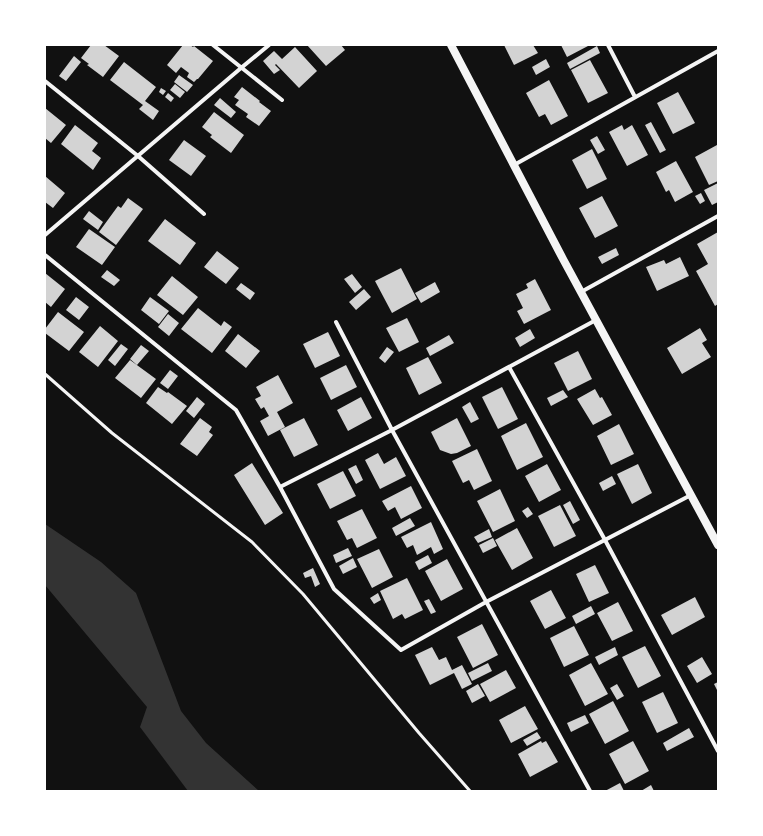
<svg xmlns="http://www.w3.org/2000/svg" width="763" height="836" viewBox="0 0 763 836" font-family="Poppins,sans-serif">
	<style>
		.water { fill: #333 }
		.building { fill: #d3d3d3 }
		.lines { fill: none; stroke-linecap: round; stroke-linejoin: round }
		.service { stroke: #f5f5f5; stroke-width: 3 }
		.minor { stroke: #f5f5f5; stroke-width: 4 }
		.secondary { stroke: #f5f5f5; stroke-width: 8 }
	</style>
	<rect width="100%" height="100%" fill="#111"/>
	<!-- water -->
	<path class="water" d="M45 524 101 562 136 593 181 711 206 743 259 791H188L140 727 147 707 45 585Z"/>
	<!-- building -->
	<path class="building" d="M91 45H104L119 56 103 77 87 65 89 64 81 58Z
		M183 45H190L193 47 194 46 213 61 198 79H197L194 82 187 77 189 73 181 67 176 73 167 65Z
		M307 45H341L345 50 326 66Z
		M504 45H533L538 53 514 65Z
		M561 45H587L588 46 567 57Z
		M597 46 600 53 570 69 567 63Z
		M295 47 317 71 299 88 276 64 275 65 280 70 274 74 263 61 274 51 282 59Z
		M74 56 81 62 66 81 59 76Z
		M546 59 550 67 536 75 532 67Z
		M590 60 608 93 588 103 571 70Z
		M124 62 156 87 145 101 159 111 153 120 139 109 143 105 110 80Z
		M179 75 193 85 187 92 174 82Z
		M549 80 568 116 551 125 545 114 539 117 526 93Z
		M175 84 185 92 180 98 170 90Z
		M242 87 260 101 259 102 271 111 259 126 246 117 248 114 235 105 239 100 234 97Z
		M161 88 166 91 163 95 159 92Z
		M678 92 695 123 673 134 657 103Z
		M168 93 174 98 171 102 165 97Z
		M220 98 236 112 231 118 214 105Z
		M45 108 66 125 51 143 45 138Z
		M214 112 244 135 231 153 210 137 212 135 202 127Z
		M651 122 666 150 660 153 645 125Z
		M75 125 98 143 92 151 101 158 93 170 61 144Z
		M622 125 624 130 632 125 648 155 627 166 609 132Z
		M597 136 605 150 598 154 590 140Z
		M184 140 206 156 191 176 169 160Z
		M717 145 718 147V181L709 185 695 157Z
		M592 149 607 179 587 189 572 160Z
		M676 161 693 192 675 202 669 190 666 192 656 172Z
		M45 176 65 193 53 208 45 202Z
		M718 183V202L712 205 704 190Z
		M701 193 705 201 700 204 695 196Z
		M602 196 618 226 595 238 579 208Z
		M128 198 143 209 116 245 99 232 118 206 121 208Z
		M89 211 103 222 98 230 83 219Z
		M165 219 196 243 180 265 148 241Z
		M89 229 115 247 102 265 76 247Z
		M718 232V304L715 306 696 271 708 264 697 244Z
		M616 248 619 255 602 264 598 257Z
		M217 251 239 268 226 284 204 267Z
		M680 257 689 276 657 291 646 267 664 260 666 264Z
		M401 268 417 299 392 313 375 281Z
		M107 270 120 280 114 286 101 277Z
		M45 273 65 289 51 307 45 302Z
		M352 274 362 287 355 293 344 279Z
		M172 276 198 297 183 315 157 295Z
		M535 279 551 310 524 324 517 311 523 308 516 294 528 288 526 284Z
		M435 282 440 292 421 303 415 293Z
		M241 283 255 293 250 300 236 289Z
		M364 289 371 297 356 310 349 302Z
		M76 297 89 307 79 320 66 310Z
		M150 297 169 311 159 324 141 310Z
		M198 308 221 326 224 321 232 327 212 353 181 329Z
		M58 312 84 332 69 351 45 333V329Z
		M168 314 179 323 169 336 158 327Z
		M407 318 419 342 399 352 386 328Z
		M100 326 118 341 98 367 79 352Z
		M700 328 707 340 702 343 711 357 682 374 667 348Z
		M530 329 535 338 520 347 515 338Z
		M328 332 340 356 315 368 303 344Z
		M238 334 260 351 246 368 225 351Z
		M449 335 454 343 430 356 426 348Z
		M121 344 128 349 115 366 108 360Z
		M141 345 149 351 137 365 130 359Z
		M387 347 394 352 385 363 379 358Z
		M578 351 592 379 568 391 554 363Z
		M428 357 442 383 419 395 406 368Z
		M130 360 156 379 141 398 115 378Z
		M346 365 357 387 331 400 320 378Z
		M170 370 178 376 168 389 160 383Z
		M278 375 293 403 277 412 285 427 268 436 260 421 269 416 264 407 261 409 255 399 261 396 256 387Z
		M158 387 167 393 168 392 187 406 172 424 146 403Z
		M502 387 518 419 498 429 482 397Z
		M595 389 600 398 602 397 612 415 593 425 577 399Z
		M563 390 568 397 551 406 547 398Z
		M197 397 205 404 194 418 186 411Z
		M361 397 372 418 348 431 337 410Z
		M470 402 479 419 471 423 462 407Z
		M200 418 212 427 209 432 213 435 197 456 180 444Z
		M304 418 318 445 294 457 280 430Z
		M457 418 471 446 457 453 451 454 440 450 431 432Z
		M526 423 543 457 517 470 501 436Z
		M619 424 634 454 611 465 597 436Z
		M477 449 492 481 474 490 469 480 463 483 452 461Z
		M378 453 384 464 396 457 406 476 380 489 365 460Z
		M252 463 283 513 265 525 234 475Z
		M547 464 561 490 539 502 525 476Z
		M638 464 652 493 632 504 617 474Z
		M356 465 363 480 356 484 348 469Z
		M343 471 356 496 330 509 317 484Z
		M612 476 616 484 603 491 599 483Z
		M411 486 422 508 401 519 395 507 388 511 382 501Z
		M500 489 515 521 493 532 477 501Z
		M570 501 580 520 573 524 563 505Z
		M560 505 576 536 554 547 538 516Z
		M528 507 533 514 527 518 522 511Z
		M362 509 377 538 357 548 352 538 347 540 337 521Z
		M410 518 415 526 396 536 392 528Z
		M431 522 443 549 434 554 431 547 417 555 413 545 407 548 401 537Z
		M517 528 533 558 512 570 495 540Z
		M489 529 492 537 478 543 474 537Z
		M493 538 497 546 483 553 479 545Z
		M348 548 352 556 336 563 333 555Z
		M379 549 393 577 372 588 357 559Z
		M428 555 432 563 419 570 415 562Z
		M353 558 357 567 343 574 339 566Z
		M447 559 463 589 441 601 425 571Z
		M595 565 609 593 589 602 576 574Z
		M313 568 320 584 315 587 311 576 305 578 303 573Z
		M407 578 423 610 405 619 402 614 393 619 380 591Z
		M551 590 566 618 545 629 530 601Z
		M378 593 381 600 374 604 370 598Z
		M695 597 705 617 672 635 661 615Z
		M429 599 436 612 431 614 424 601Z
		M618 602 633 631 612 641 597 613Z
		M591 606 595 614 576 624 572 616Z
		M482 624 498 655 473 668 457 637Z
		M574 626 589 655 564 667 550 638Z
		M645 646 661 676 638 688 622 657Z
		M432 647 439 660 446 657 452 670 462 665 472 684 462 689 454 673 430 685 415 655Z
		M615 647 618 655 599 665 595 657Z
		M702 657 712 674 697 683 687 666Z
		M488 663 492 671 472 681 468 673Z
		M591 663 608 694 585 706 569 675Z
		M506 670 516 688 490 702 480 684Z
		M718 682V692L714 684Z
		M478 684 485 696 472 703 466 691Z
		M617 684 624 696 617 700 610 688Z
		M663 692 678 723 657 733 642 702Z
		M613 701 629 731 605 744 589 714Z
		M525 706 538 729 511 743 499 720Z
		M585 715 589 723 571 732 567 723Z
		M689 728 694 737 667 751 663 743Z
		M537 732 541 738 527 746 523 740Z
		M541 741 542 743 546 741 558 762 530 777 518 754Z
		M633 741 649 771 625 784 609 754Z
		M620 783 624 791H605Z
		M651 785 654 791H641Z"/>
	<g class="lines">
		<!-- service -->
		<path class="service" d="M45 374 112 433 252 542 303 594 419 733 470 791"/>
		<!-- minor -->
		<path class="minor" d="M213 45 282 100
			M608 45 635 97
			M45 81 138 156 204 214
			M514 165 718 51
			M45 235 241 68 269 45
			M45 255 236 410 280 487 334 589 401 650 486 602 691 495
			M581 292 718 216
			M336 322 392 430 590 791
			M509 367 605 540 718 751
			M280 487 392 430 596 320"/>
		<!-- secondary -->
		<path class="secondary" d="M451 45 563 259 718 545"/>
	</g>
	<!-- border -->
	<rect width="763" height="836" fill="none" stroke="#ffffff" stroke-width="92"/>
</svg>
